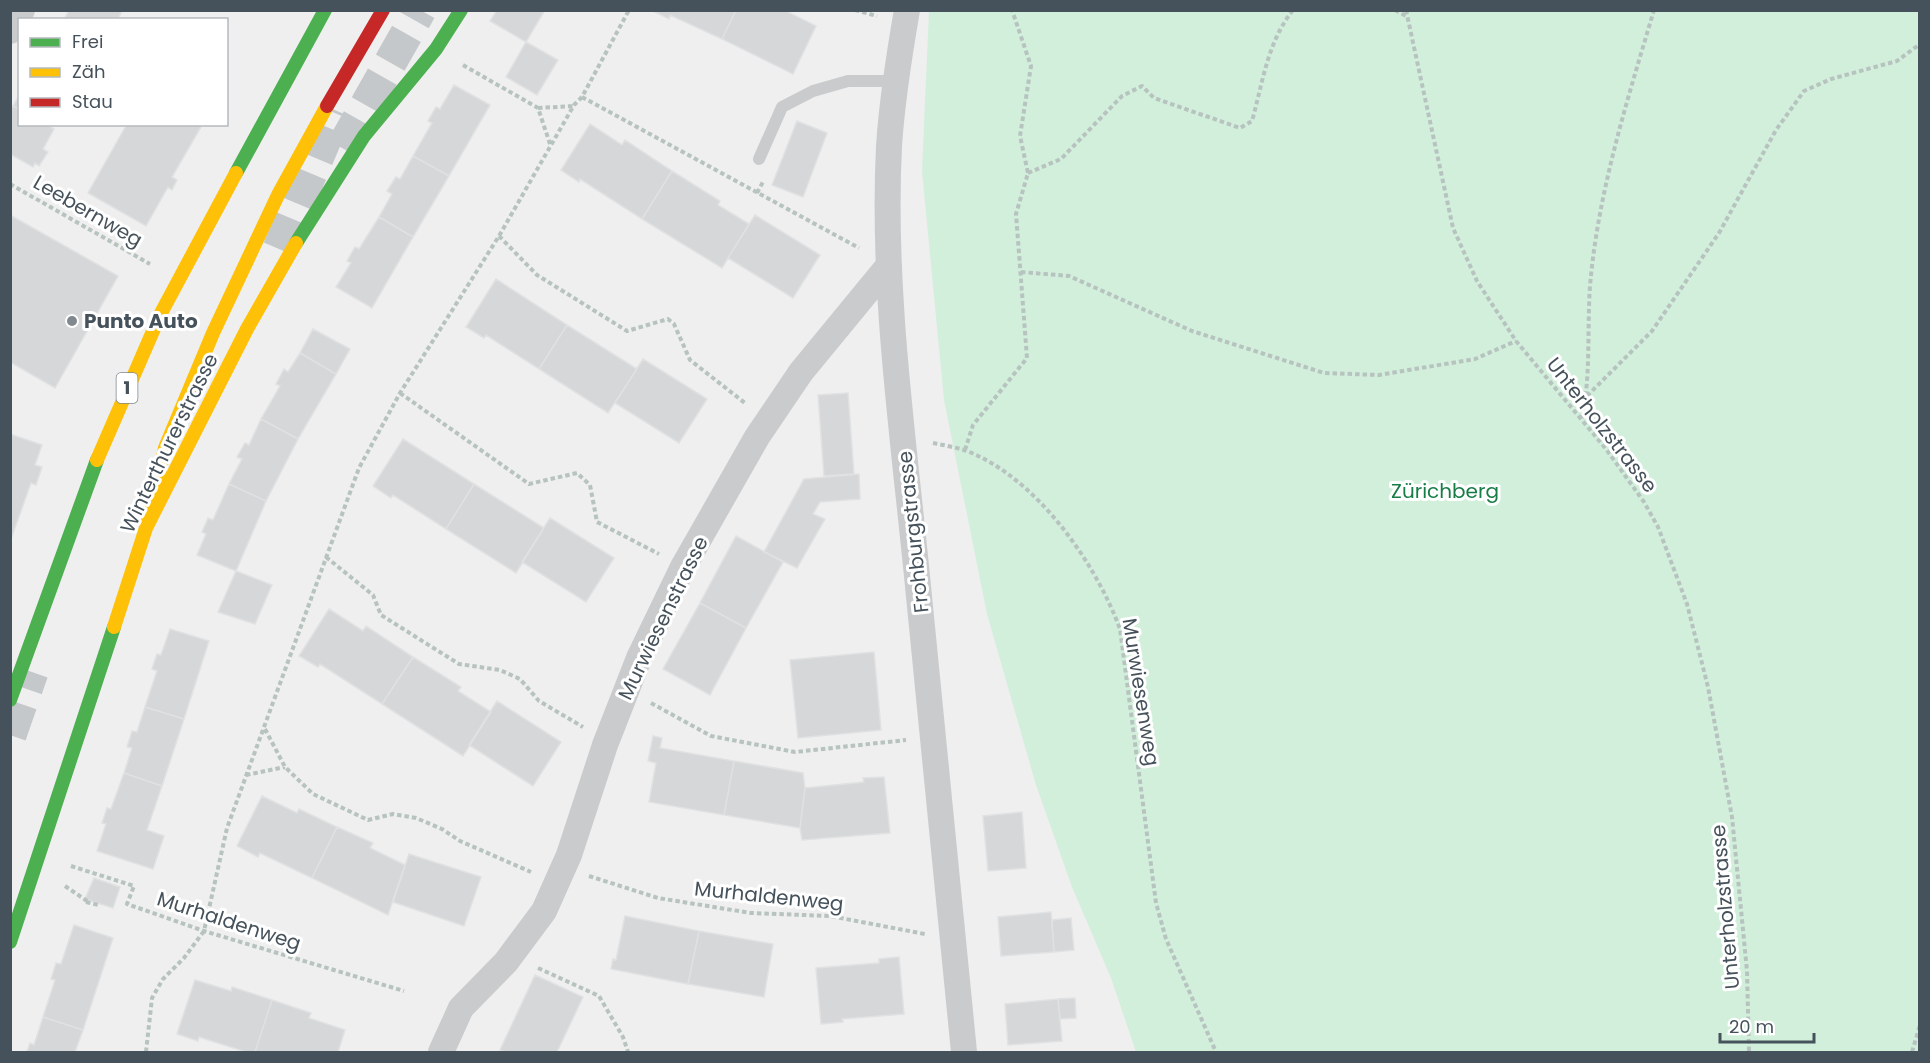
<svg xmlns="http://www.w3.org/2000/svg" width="1930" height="1063" viewBox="0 0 1930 1063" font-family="Poppins,sans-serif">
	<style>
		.green { fill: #d2efdc }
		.building { fill: #d6d7d9; stroke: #e0e1e2; stroke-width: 1.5 }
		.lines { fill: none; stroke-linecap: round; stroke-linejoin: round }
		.highway-tunnel { stroke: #c5c8ca; stroke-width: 33; stroke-dasharray: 33 16; stroke-linecap: butt }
		.path { stroke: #b7c3bf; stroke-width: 4; stroke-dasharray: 4.5 3; stroke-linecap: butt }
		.lane { stroke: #c9cbcd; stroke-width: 12 }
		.street { stroke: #c9cbcd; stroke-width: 26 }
		.fast { stroke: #4caf50; stroke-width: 14 }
		.slow { stroke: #ffc107; stroke-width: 14 }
		.jam { stroke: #c62828; stroke-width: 14 }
		.poi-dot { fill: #81898f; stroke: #fff; stroke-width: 2 }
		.labels { text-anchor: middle; stroke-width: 6; stroke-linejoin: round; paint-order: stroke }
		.shield { fill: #fff; stroke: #7e868c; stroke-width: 1.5 }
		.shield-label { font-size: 18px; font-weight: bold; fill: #46525b }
		.street-label { font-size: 20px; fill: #46525b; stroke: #fff }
		.poi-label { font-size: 20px; font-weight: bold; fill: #46525b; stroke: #fff; text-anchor: start }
		.park-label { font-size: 20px; fill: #177d46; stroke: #fff }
	</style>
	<rect width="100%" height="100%" fill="#efefef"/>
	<!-- green -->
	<path class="green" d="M929 11H1919V1052H1136L1111 978 1072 887 1036 785 987 614 944 400 922 171Z"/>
	<!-- building -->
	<path class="building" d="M69 10H122L118 20H64Z
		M497 10H545L526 42 490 21Z
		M651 10H736L722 39 670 15 669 19Z
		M736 10H784L816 26 793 74 722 39Z
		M526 42 558 60 537 95 506 77Z
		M454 85 490 105 449 176 413 156 432 123 428 121 436 107 440 109Z
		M20 94V109L13 106Z
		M13 106 20 109V124H46L54 129 43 149 48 152 39 166 35 163 33 167 10 154V110Z
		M797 121 827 133 803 197 772 185Z
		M127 124H196L201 127 172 177 177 180 172 190 168 187 146 226 88 193Z
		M590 124 622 145 625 140 672 171 642 219 580 179 579 182 561 170Z
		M413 156 449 176 413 237 379 217 392 194 387 191 396 177 400 179Z
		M672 171 720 201 718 205 749 224 722 268 642 219Z
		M10 215 118 276 55 388 10 362Z
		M755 215 820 255 793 298 728 258Z
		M379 217 413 237 372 308 336 287 351 263 347 261 355 247 359 249Z
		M496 279 567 325 539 369 486 335 484 338 466 327Z
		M567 325 637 369 608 413 539 369Z
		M313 329 350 349 336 374 300 353Z
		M300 353 336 374 298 439 261 419 280 386 276 384 284 369 288 372Z
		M643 359 707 399 679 443 615 403Z
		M848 393 854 474 824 476 818 395Z
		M261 419 298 439 266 501 229 484 242 459 237 457 245 443 249 445Z
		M10 434 42 445 35 465 42 467 36 485 31 483 10 542Z
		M403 439 474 484 446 529 393 495 391 498 373 486Z
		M859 474 860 499 820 502 813 514 825 519 797 568 764 552 804 479Z
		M229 484 266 501 236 571 197 555 206 534 202 532 208 518 213 520Z
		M474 484 544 528 516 573 446 529Z
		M550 518 614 558 586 602 522 562Z
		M736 536 783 562 746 628 700 603Z
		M236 571 272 585 255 624 218 612Z
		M700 603 746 628 710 695 663 669Z
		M329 609 363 631 366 626 413 657 382 704 320 664 318 667 299 656Z
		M170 629 209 641 184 719 145 707 157 671 152 669 157 654 161 655Z
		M874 652 881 730 798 738 790 660Z
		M413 657 461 687 458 691 491 712 463 756 382 704Z
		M497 701 561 742 533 786 469 745Z
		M145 707 184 719 162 786 124 773 132 748 127 747 132 731 137 732Z
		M653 736 662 738 660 748 734 761 724 815 649 802 656 763 648 761Z
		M734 761 803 773 805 788 800 828 724 815Z
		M124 773 162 786 147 830 164 836 153 869 97 851 106 824 102 823 107 808 111 809Z
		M884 777 890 833 802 840 800 828 805 788 864 782 863 778Z
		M262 796 297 813 299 809 337 827 312 878 260 853 258 857 237 846Z
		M1022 812 1026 868 988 871 983 816Z
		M337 827 373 843 370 848 405 865 388 915 312 878Z
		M409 854 481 877 464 926 393 902Z
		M94 878 120 887 113 908 85 899Z
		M1051 912 1054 952 1001 956 998 917Z
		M625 916 699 931 688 984 611 969 613 959 616 960Z
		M1071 918 1074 950 1054 952 1052 920Z
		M74 925 113 938 83 1030 43 1017 55 980 51 979 56 963 61 964Z
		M699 931 773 944 764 997 688 984Z
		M899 957 904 1014 842 1019 843 1022 821 1024 816 968 879 963V959Z
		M535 975 583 997 557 1052H505L500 1050Z
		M195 980 231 991 232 987 272 1000 255 1052H246L199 1037 198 1041 177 1034Z
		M1075 998 1076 1018 1060 1019 1058 999Z
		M1058 999 1062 1041 1008 1045 1005 1004Z
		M272 1000 311 1013 309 1018 345 1030 338 1052H255Z
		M43 1017 83 1030 75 1052H27L30 1043 34 1045Z"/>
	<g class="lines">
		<!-- highway-tunnel -->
		<path class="highway-tunnel" d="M342 148 420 10
			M279 249 337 111
			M10 735 32 672"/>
		<!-- path -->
		<path class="path" d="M855 10 877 16
			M1395 10 1408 17
			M1406 10 1453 228 1477 281 1516 341 1606 449 1644 502 1658 527 1687 604 1708 687 1732 817 1747 971 1749 1052
			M463 65 538 108 550 144
			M582 97 859 248
			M538 108 574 106
			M1028 173 1061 159 1122 96 1142 86 1154 98 1240 128 1252 121C1263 82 1267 43 1293 10
			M10 184 150 264
			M757 193 764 180
			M499 236 537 275 627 331 668 319 674 324 690 360 745 403
			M1021 272 1069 276 1192 331 1324 373 1379 375 1475 359 1516 341
			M400 393 529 484 577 473 590 485 597 522 659 554
			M1587 396 1652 331 1719 233 1776 130 1804 91 1831 79 1897 61 1920 44
			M1582 418C1591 375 1587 330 1590 286 1598 192 1627 101 1654 10
			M933 443C943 445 954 447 964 450 1034 475 1095 561 1120 629L1156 903 1166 939 1216 1052
			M965 450 973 425 1027 358 1016 214 1028 173 1020 136 1031 66 1012 10
			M326 557 373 595 381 615 459 664 500 670 520 679 539 701 583 727
			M651 703 711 736 795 752 906 740
			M265 729 285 767 313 794 368 820 393 814 416 818 442 829 460 841 531 872
			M246 775 285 767
			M71 866 134 886 127 904 204 931 404 991
			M589 876 658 898 751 913 830 916 925 934
			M65 886 87 901
			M86 902 99 905
			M538 968 599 996 623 1037 628 1052
			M146 1052 152 998 163 979 184 958 204 931 227 828 359 468 400 393 499 236 574 105 582 97 629 10
			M1912 1052 1920 1025"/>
		<!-- lane -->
		<path class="lane" d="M759 159 782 107 813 91 848 81H895"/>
		<!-- street -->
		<path class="street" d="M907 10C899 56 892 100 889 146 882 285 902 427 916 566 933 728 949 890 964 1052
			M10 31 22 10
			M441 1052 461 1008 506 962 544 911 569 855 605 745 639 658 683 567 757 437 801 372 889 265"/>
		<!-- fast -->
		<path class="fast" d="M236 173 325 10
			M296 243 364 136 436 49 461 10
			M10 700 97 460
			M10 942 114 627"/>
		<!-- slow -->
		<path class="slow" d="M97 460 160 315 236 173
			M146 528 165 448 213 333 278 195 327 106
			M114 627 146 528 247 329 296 243"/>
		<!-- jam -->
		<path class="jam" d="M327 106 383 10"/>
	</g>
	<!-- markers -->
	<circle class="poi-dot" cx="72" cy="321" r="6"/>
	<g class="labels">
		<!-- shield labels -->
		<rect class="shield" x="116.5" y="373" width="21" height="30" rx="4.5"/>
		<g class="shield-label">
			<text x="127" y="394">1</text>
		</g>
		<!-- street labels -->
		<g class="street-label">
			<text transform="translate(88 211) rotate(30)" y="7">Leebernweg</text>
			<text transform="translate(1602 425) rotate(52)" y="7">Unterholzstrasse</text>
			<text transform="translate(169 443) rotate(-64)" y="7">Winterthurerstrasse</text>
			<text transform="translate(913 532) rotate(-96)" y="7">Frohburgstrasse</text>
			<text transform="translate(663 618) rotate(-64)" y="7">Murwiesenstrasse</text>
			<text transform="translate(1141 692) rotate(81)" y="7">Murwiesenweg</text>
			<text transform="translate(769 896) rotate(6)" y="7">Murhaldenweg</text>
			<text transform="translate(1725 907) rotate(-95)" y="7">Unterholzstrasse</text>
			<text transform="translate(229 921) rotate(18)" y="7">Murhaldenweg</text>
		</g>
		<!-- poi labels -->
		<g class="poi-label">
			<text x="84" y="328">Punto Auto</text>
		</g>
		<!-- park labels -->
		<g class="park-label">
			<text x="1445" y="498">Zürichberg</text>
		</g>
	</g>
	<!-- border -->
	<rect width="1930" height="1063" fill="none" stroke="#46525b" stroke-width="24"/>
	<!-- legend -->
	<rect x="18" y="18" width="210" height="108" fill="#ffffff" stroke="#b5babd" stroke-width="1.5"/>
	<rect x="30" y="38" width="30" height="9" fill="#4caf50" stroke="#b5babd" stroke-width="1.5"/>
	<text x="72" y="48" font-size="18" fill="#46525b">Frei</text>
	<rect x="30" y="68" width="30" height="9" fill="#ffc107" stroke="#b5babd" stroke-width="1.5"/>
	<text x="72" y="78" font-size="18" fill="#46525b">Zäh</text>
	<rect x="30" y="98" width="30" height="9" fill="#c62828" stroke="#b5babd" stroke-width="1.5"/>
	<text x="72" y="108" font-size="18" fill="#46525b">Stau</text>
	<!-- scale -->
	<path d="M1720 1033v9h94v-9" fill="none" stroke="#46525b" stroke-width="3"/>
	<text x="1729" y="1033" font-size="18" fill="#46525b" stroke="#ffffff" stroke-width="4.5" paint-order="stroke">20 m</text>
</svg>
